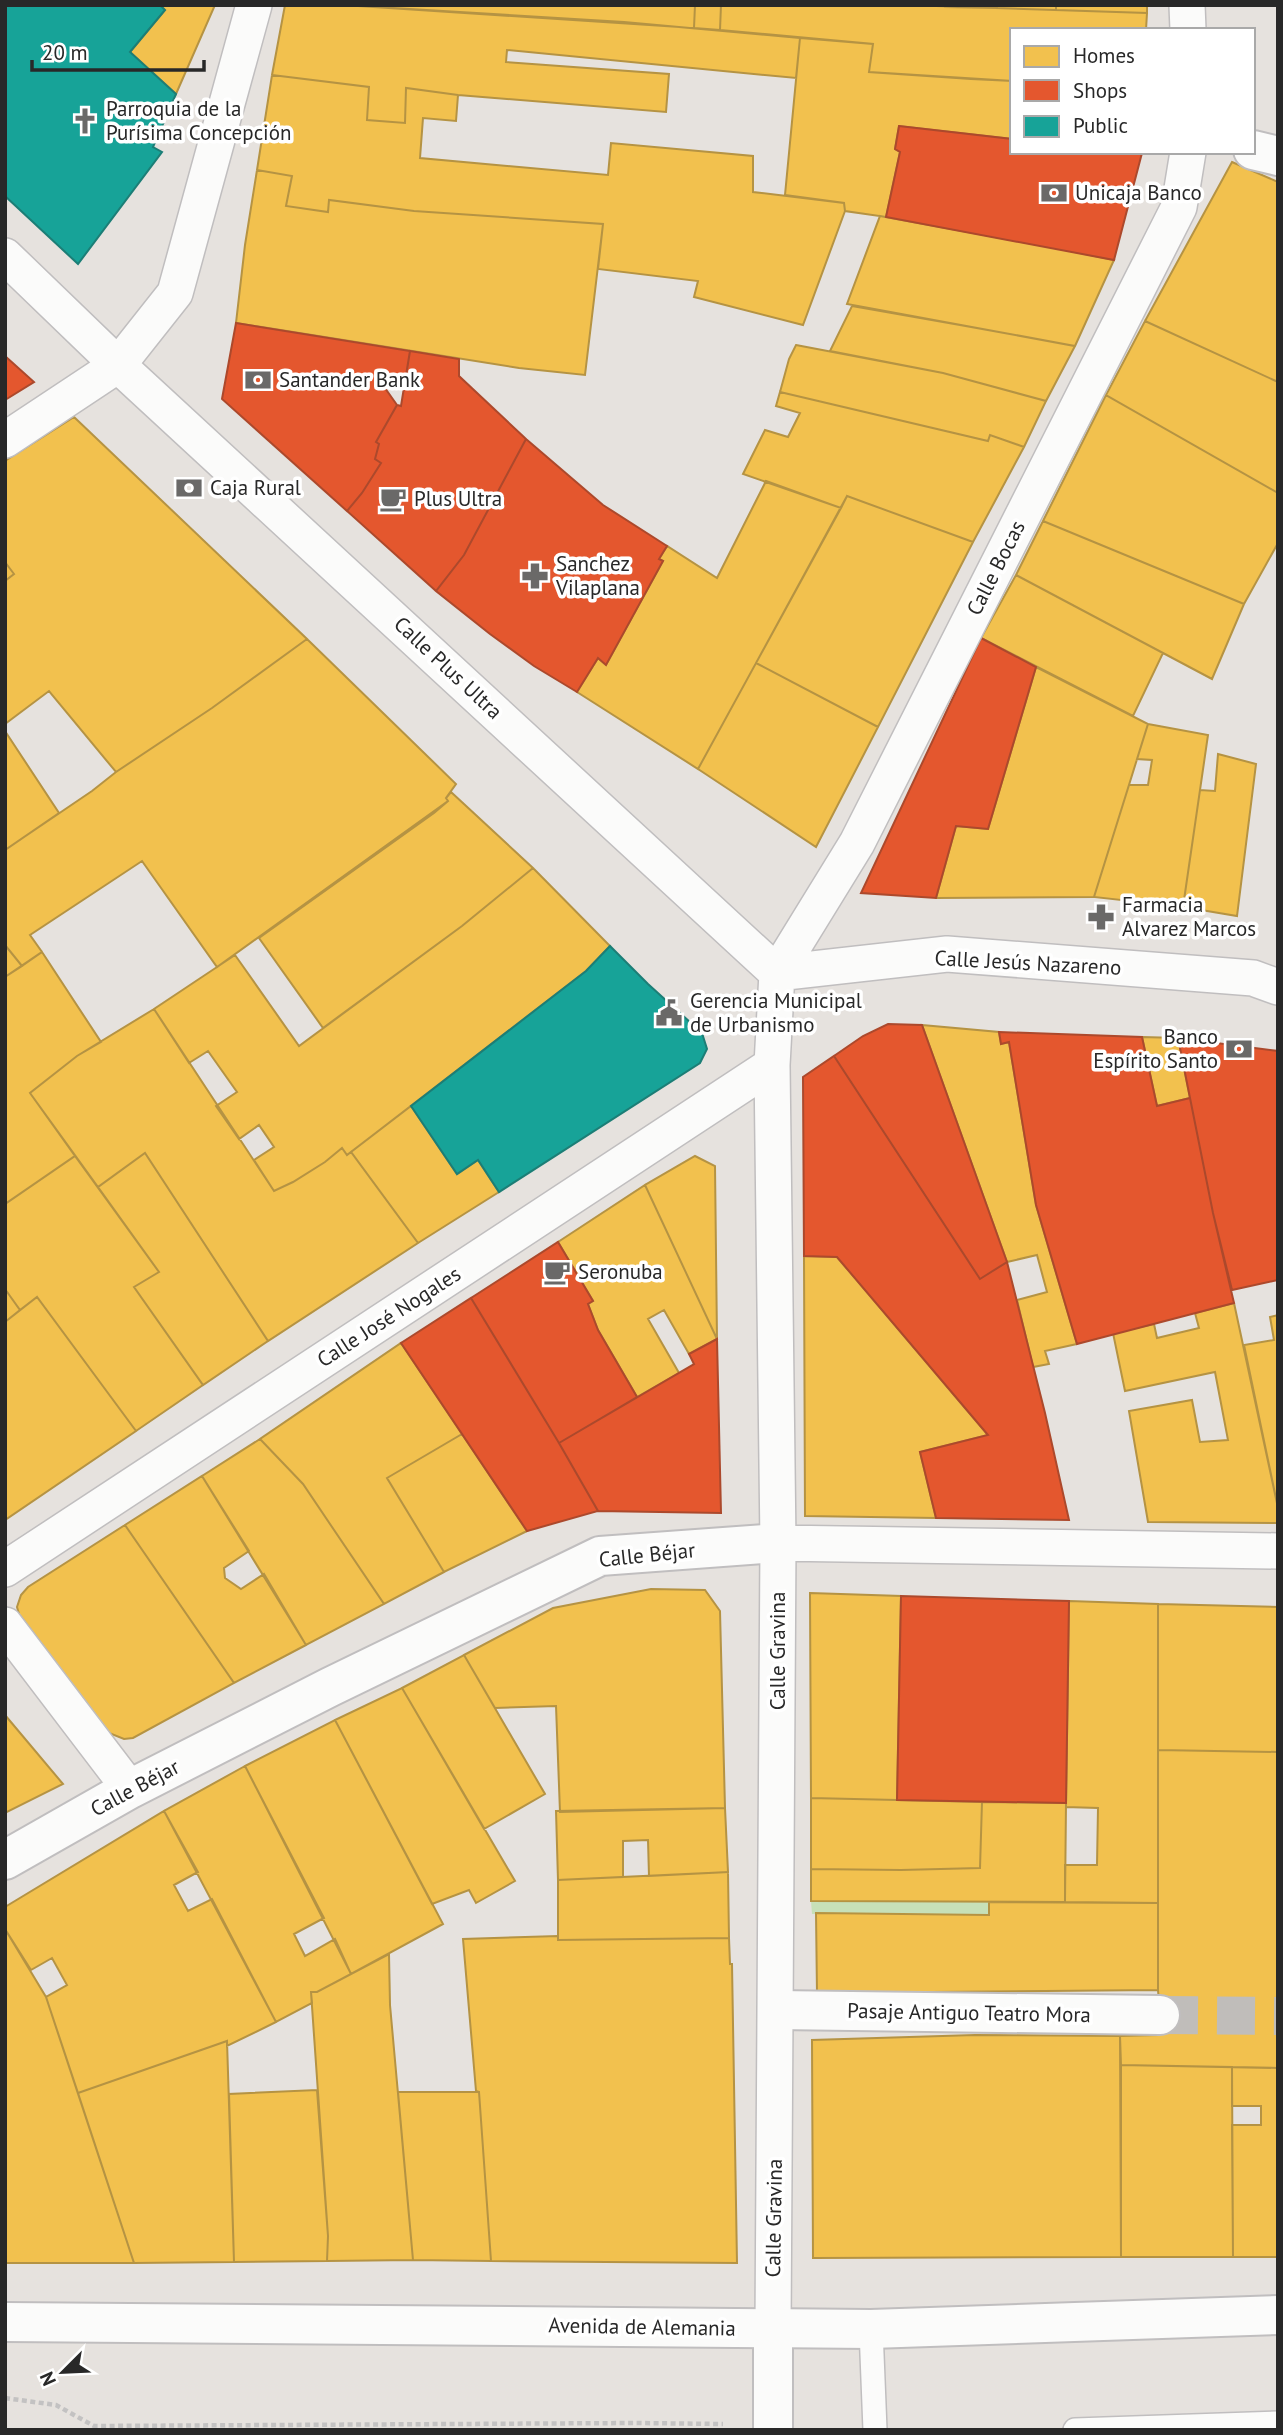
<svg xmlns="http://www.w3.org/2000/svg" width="1283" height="2435" viewBox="0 0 1283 2435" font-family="'PT Sans',sans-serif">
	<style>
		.green { fill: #c7e0b8 }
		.homes { fill: #f2c14e; stroke: #b59343; stroke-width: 2 }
		.shops { fill: #e4572e; stroke: #ac492c; stroke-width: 2 }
		.public { fill: #17a398; stroke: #1c7e76; stroke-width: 2 }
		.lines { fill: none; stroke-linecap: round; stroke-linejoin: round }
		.minor-tunnel { stroke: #c0bdba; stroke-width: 38; stroke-dasharray: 38 19; stroke-linecap: butt }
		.service-casing { stroke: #c0bebf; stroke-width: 26 }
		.pedestrian-casing { stroke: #c0bebf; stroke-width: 38 }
		.minor-casing { stroke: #c0bebf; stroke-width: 42 }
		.secondary-casing { stroke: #c0bebf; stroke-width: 42 }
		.path { stroke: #c3c2c2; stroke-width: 4.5; stroke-dasharray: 5 3.5; stroke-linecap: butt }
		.service { stroke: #fbfbfa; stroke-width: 23 }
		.pedestrian { stroke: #fbfbfa; stroke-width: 35 }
		.minor { stroke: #fbfbfa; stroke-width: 38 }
		.secondary { stroke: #fbfbfa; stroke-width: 38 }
		.labels { text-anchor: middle; stroke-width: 7; stroke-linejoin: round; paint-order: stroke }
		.poi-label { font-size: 21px; fill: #282828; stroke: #fff; text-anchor: start }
		.street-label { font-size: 21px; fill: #282828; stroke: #fff }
	</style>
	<rect width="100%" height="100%" fill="#e6e2de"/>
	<!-- green -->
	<path class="green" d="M811 1901 989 1902V1915L812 1914Z"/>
	<!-- homes -->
	<path class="homes" d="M160 5H215L176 94 130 52 165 10Z
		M285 5H343L624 22 800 38 796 78 507 50 506 62 669 74 666 112 458 95 406 88 405 123 367 120 369 87 272 75Z
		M343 5H695L694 28Z
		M695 5H721L720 30 694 28Z
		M721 5H906L1147 13 1146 30H1012V81L971 79 869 72 873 44 720 30Z
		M945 5H997V8L945 7Z
		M997 5H1056V10L997 8Z
		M1056 5H1147V13L1056 10Z
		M800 38 873 44 869 72 1012 81V139L899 126 895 149 900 152 886 217 845 211 844 203 785 195Z
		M272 75 369 87 367 120 405 123 406 88 458 95 456 121 423 118 420 158 608 175 611 143 753 156V192L844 203 845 211 803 325 694 297 698 281 598 269 603 224 414 211 329 200 328 212 286 206 292 176 257 170Z
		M1232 162 1278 182V382L1145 321Z
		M257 170 292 176 286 206 328 212 329 200 414 211 603 224 585 375 519 368 236 323 245 245Z
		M880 216 1055 248 1114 260 1075 346 847 304Z
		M852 306 960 325 1075 346 1046 401 943 373 830 351Z
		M1145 321 1278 382V493L1106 395Z
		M796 345 943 373 1046 401 1024 447 990 435 988 441 780 392 789 359Z
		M780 392 988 441 990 435 1024 447 973 542 847 496 841 508 743 474 765 430 788 437 800 413 776 406Z
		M1106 395 1278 493V543L1244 604 1043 521Z
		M74 417 307 639 212 708 116 772 49 691 5 724V581L14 574 5 562V461Z
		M766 481 841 508 698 769 577 692 598 658 606 665 663 561 659 559 667 546 717 578Z
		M847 496 973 542 878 727 756 663Z
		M1043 521 1244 604 1212 679 1016 575Z
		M5 562 14 574 5 581Z
		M1016 575 1163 653 1133 716 981 638Z
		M307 639 456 784 446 798 448 801 217 967 142 861 30 935 42 952 22 966 5 945V850L92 791 116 772 212 708Z
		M756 663 878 727 816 847 698 769Z
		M1036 667 1148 724 1094 897 936 898 956 826 988 829Z
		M1148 724 1208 735 1183 907 1094 897 1129 785H1148L1152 760 1137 759Z
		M5 731 59 813 5 850Z
		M1218 754 1256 764 1237 916 1183 907 1200 790 1215 791Z
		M451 792 533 868 462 926 323 1028 259 938 434 813 448 801 446 798Z
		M533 868 610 946 586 971 351 1152 347 1155 342 1148 325 1162 293 1182 274 1191 254 1160 274 1147 259 1125 239 1139 216 1106 237 1092 208 1051 189 1063 154 1009 235 955 299 1046 462 926Z
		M5 945 22 966 5 977Z
		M42 952 101 1042 77 1056 30 1093 75 1156 5 1204V977Z
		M154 1009 274 1191 293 1182 325 1162 342 1148 347 1155 351 1152 418 1243 268 1341 145 1153 98 1187 30 1093 77 1056Z
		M922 1025 999 1032 1001 1044 1009 1042 1036 1205 1077 1344 1045 1351 1049 1364 1033 1367 1017 1300 1047 1292 1037 1255 1007 1262Z
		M1142 1037 1178 1038 1190 1098 1157 1106Z
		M411 1106 457 1174 478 1160 499 1192 418 1243 351 1152Z
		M145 1153 268 1341 203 1385 134 1287 159 1272 98 1187Z
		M75 1156 159 1272 134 1287 203 1385 136 1431 37 1297 20 1310 5 1289V1204Z
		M695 1156 715 1166 717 1339 645 1185Z
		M645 1185 717 1339 689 1354 664 1310 648 1319 679 1373 637 1397 598 1330 588 1304 593 1301 558 1242Z
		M804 1256 837 1257 988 1435 920 1452 936 1518 805 1516Z
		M5 1289 20 1310 5 1322Z
		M37 1297 136 1431 5 1520V1322Z
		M1234 1303 1278 1508V1523L1148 1522 1129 1411 1192 1400 1200 1442 1228 1440 1215 1372 1125 1391 1113 1333 1154 1324 1157 1338 1199 1328 1195 1313Z
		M1278 1315V1508L1244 1345 1274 1340 1270 1317Z
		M401 1343 462 1434 387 1478 444 1572 384 1604 303 1484 260 1439Z
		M462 1434 527 1531 444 1572 387 1478Z
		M260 1439 303 1484 384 1604 306 1645 202 1476Z
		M202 1476 249 1551 224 1568 225 1578 241 1589 264 1574 306 1645 234 1683 125 1525Z
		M125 1525 234 1683 133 1738 124 1739 109 1733 19 1614 17 1607 21 1595 28 1587Z
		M651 1589 705 1590 720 1611 725 1808 560 1812 556 1706 495 1708 464 1655 553 1608Z
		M810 1593 901 1596 897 1800 811 1798Z
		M1069 1601 1158 1604V1903L1065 1902V1865H1097L1098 1808 1066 1807Z
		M1158 1604 1278 1607V1752L1158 1750Z
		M464 1655 545 1794 484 1829 402 1688Z
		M402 1688 515 1881 476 1903 469 1890 432 1904 335 1720Z
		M5 1715 63 1784 5 1813Z
		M335 1720 443 1924 351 1974 245 1766Z
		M1158 1750 1278 1752V2068L1121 2065 1120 2036 1158 2035 1160 2015 1158 1990Z
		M245 1766 324 1918 294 1934 305 1956 335 1939 351 1974 317 1992H311L312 2003 276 2022 164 1811Z
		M811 1798 982 1802 980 1868 901 1870 811 1869Z
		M982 1802 1066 1803 1065 1902 811 1901V1869L901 1870 980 1868Z
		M725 1808 728 1872 649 1876 648 1840 623 1841V1877L558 1880 556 1811Z
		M164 1811 198 1872 174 1885 188 1911 212 1899 276 2022 227 2046V2041L78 2093 46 1997 67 1985 52 1958 31 1970 5 1929V1907Z
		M728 1872 729 1938 558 1940V1880Z
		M989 1902 1158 1903V1990L817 1993 816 1913 989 1915Z
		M5 1929 46 1997 134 2263H5Z
		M558 1936V1940L729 1938 730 1964H732L737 2263 491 2261 479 2092 476 2091 463 1939Z
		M389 1954 390 2005 413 2260 327 2261 328 2236 311 1992H317Z
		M975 2035 1120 2036 1121 2257 813 2258 812 2040Z
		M227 2041 234 2262 134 2263 78 2093Z
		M1121 2065 1232 2067 1233 2257H1121Z
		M1232 2067 1278 2068V2257H1233L1232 2125H1261V2106H1232Z
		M317 2090 328 2236 327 2261 234 2262 229 2094Z
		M398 2092H479L491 2261 413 2260Z"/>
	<!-- shops -->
	<path class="shops" d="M899 126 1012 139V152L1142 153 1114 260 886 217 900 152 895 149Z
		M236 323 410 351 406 376 385 380V388L397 405 376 442 379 444 375 459 381 463 362 493 347 511 222 399Z
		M410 351 459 359V376L526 439 464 555 436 591 347 511 362 493 381 463 375 459 379 444 376 442 397 405 401 406Z
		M5 356 34 382 5 400Z
		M526 439 603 505 667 546 659 559 663 561 606 665 598 658 577 692 534 666 490 634 436 591 464 555Z
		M981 638 1036 667 988 829 956 826 936 898 861 893Z
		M888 1024 922 1025 1007 1262 980 1279 834 1056 863 1036Z
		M999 1032 1142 1037 1157 1106 1190 1098 1213 1213 1234 1303 1077 1344 1036 1205 1009 1042 1001 1044Z
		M1178 1038 1278 1051V1280L1232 1290 1213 1213Z
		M834 1056 980 1279 1007 1262 1045 1413 1069 1520 936 1518 920 1452 988 1435 837 1257 804 1256 803 1077Z
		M558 1242 593 1301 588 1304 598 1330 637 1397 559 1443 471 1298Z
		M471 1298 559 1443 598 1511 527 1531 401 1343Z
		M717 1339 721 1513 598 1511 559 1443 694 1364 689 1354Z
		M901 1596 1069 1601 1066 1803 897 1800Z"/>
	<!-- public -->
	<path class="public" d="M5 5H160L165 10 130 52 176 94 153 147 162 152 78 264 5 196Z
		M610 946 648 984 702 1033 707 1049 700 1063 499 1192 478 1160 457 1174 411 1106 586 971Z"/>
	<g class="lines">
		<!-- minor-tunnel -->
		<path class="minor-tunnel" d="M1160 2015 1278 2016"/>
		<!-- service casing -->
		<g class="service-casing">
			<path id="service" d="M871 2329 875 2430
				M1075 2430 1278 2423"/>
		</g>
		<!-- pedestrian casing -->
		<g class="pedestrian-casing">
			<path id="pedestrian" d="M1187 5 1188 30
				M5 256 118 365 777 973
				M5 440 118 365 175 293 254 5
				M777 973 947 954 1253 978 1278 987
				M778 1543 1278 1551
				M5 1569 772 1065
				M5 1625 130 1789
				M773 2328 778 1543 772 1065 777 973 857 843 1179 207 1188 152"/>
		</g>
		<!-- minor casing -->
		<g class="minor-casing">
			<path id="minor" d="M1253 150 1278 156
				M5 1860 130 1789 330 1687 600 1556 778 1543
				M777 2010 1160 2015
				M773 2328V2430"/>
		</g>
		<!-- secondary casing -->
		<g class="secondary-casing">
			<path id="secondary" d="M5 2322 871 2329 1278 2315"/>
		</g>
		<!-- path -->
		<path class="path" d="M5 2398 56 2405 94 2426 635 2423 723 2424"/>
		<!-- service -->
		<use href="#service" class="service"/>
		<!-- pedestrian -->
		<use href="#pedestrian" class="pedestrian"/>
		<!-- minor -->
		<use href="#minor" class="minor"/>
		<!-- secondary -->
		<use href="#secondary" class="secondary"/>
	</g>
	<!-- icons -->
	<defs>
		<g id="church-bare" transform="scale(2.1)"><path d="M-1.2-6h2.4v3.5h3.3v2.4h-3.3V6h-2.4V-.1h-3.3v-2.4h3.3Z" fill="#6a6968" stroke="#fff" stroke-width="2.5" paint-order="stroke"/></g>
		<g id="bank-bare" transform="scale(2.1)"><path d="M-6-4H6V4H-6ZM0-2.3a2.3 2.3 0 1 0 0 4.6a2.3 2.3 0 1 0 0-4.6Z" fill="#6a6968" stroke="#fff" stroke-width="2.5" paint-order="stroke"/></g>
		<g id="cafe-bare" transform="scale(2.1)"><path d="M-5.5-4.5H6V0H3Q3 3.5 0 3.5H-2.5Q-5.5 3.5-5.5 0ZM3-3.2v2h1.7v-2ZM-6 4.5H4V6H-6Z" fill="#6a6968" stroke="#fff" stroke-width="2.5" paint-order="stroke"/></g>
		<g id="pharmacy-bare" transform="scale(2.1)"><path d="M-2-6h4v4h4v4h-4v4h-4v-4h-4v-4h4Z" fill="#6a6968" stroke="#fff" stroke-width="2.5" paint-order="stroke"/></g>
		<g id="civic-bare" transform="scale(2.1)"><path d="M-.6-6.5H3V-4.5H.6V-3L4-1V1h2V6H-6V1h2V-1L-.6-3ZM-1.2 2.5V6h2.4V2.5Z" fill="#6a6968" stroke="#fff" stroke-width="2.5" paint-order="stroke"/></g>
	</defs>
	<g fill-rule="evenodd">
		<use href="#church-bare" x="85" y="121"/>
		<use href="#bank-bare" x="1054" y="193"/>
		<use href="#bank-bare" x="258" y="380"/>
		<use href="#bank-bare" x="189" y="488"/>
		<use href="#cafe-bare" x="393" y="499"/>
		<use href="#pharmacy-bare" x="535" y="576"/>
		<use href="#pharmacy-bare" x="1101" y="917"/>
		<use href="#civic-bare" x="669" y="1013"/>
		<use href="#bank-bare" x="1239" y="1049"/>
		<use href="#cafe-bare" x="557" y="1272"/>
	</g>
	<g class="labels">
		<!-- poi labels -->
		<g class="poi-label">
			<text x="106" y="116">Parroquia de la<tspan x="106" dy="24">Purísima Concepción</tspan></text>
			<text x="1075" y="200">Unicaja Banco</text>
			<text x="279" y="387">Santander Bank</text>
			<text x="210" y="495">Caja Rural</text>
			<text x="414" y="506">Plus Ultra</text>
			<text x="556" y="571">Sanchez<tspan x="556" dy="24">Vilaplana</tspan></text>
			<text x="1122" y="912">Farmacia<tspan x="1122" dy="24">Alvarez Marcos</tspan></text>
			<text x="690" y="1008">Gerencia Municipal<tspan x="690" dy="24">de Urbanismo</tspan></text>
			<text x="1218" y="1044" text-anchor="end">Banco<tspan x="1218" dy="24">Espírito Santo</tspan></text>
			<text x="578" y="1279">Seronuba</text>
		</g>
		<!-- street labels -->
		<g class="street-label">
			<text transform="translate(996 568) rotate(-63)" y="7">Calle Bocas</text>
			<text transform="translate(448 668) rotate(43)" y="7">Calle Plus Ultra</text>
			<text transform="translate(1028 963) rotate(3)" y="7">Calle Jesús Nazareno</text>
			<text transform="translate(389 1317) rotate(-33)" y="7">Calle José Nogales</text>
			<text transform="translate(647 1555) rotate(-6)" y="7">Calle Béjar</text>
			<text transform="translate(778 1651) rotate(-90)" y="7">Calle Gravina</text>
			<text transform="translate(135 1788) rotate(-28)" y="7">Calle Béjar</text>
			<text transform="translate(969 2013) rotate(1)" y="7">Pasaje Antiguo Teatro Mora</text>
			<text transform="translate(774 2218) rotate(-89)" y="7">Calle Gravina</text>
			<text transform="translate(642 2327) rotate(1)" y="7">Avenida de Alemania</text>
		</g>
	</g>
	<!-- border -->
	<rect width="1283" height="2435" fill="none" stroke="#282828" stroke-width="14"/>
	<!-- legend -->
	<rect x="1010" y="28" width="245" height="126" fill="#ffffff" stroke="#a9a9a9" stroke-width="2"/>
	<rect x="1024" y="46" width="35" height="21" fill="#f2c14e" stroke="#a9a9a9" stroke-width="2"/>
	<text x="1073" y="63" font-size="21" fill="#282828">Homes</text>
	<rect x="1024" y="80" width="35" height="21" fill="#e4572e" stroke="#a9a9a9" stroke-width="2"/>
	<text x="1073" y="98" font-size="21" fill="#282828">Shops</text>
	<rect x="1024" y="116" width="35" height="21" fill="#17a398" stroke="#a9a9a9" stroke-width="2"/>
	<text x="1073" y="133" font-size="21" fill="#282828">Public</text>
	<!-- north arrow -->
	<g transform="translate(63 2372) rotate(246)" stroke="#ffffff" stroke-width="5" paint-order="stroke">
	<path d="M0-5L12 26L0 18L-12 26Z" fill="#282828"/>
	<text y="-10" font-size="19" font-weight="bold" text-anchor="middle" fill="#282828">N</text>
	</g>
	<!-- scale -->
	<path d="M32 60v10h172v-10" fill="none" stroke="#282828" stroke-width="3.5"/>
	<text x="42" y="60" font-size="21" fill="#282828" stroke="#ffffff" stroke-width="5" paint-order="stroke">20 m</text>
</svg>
